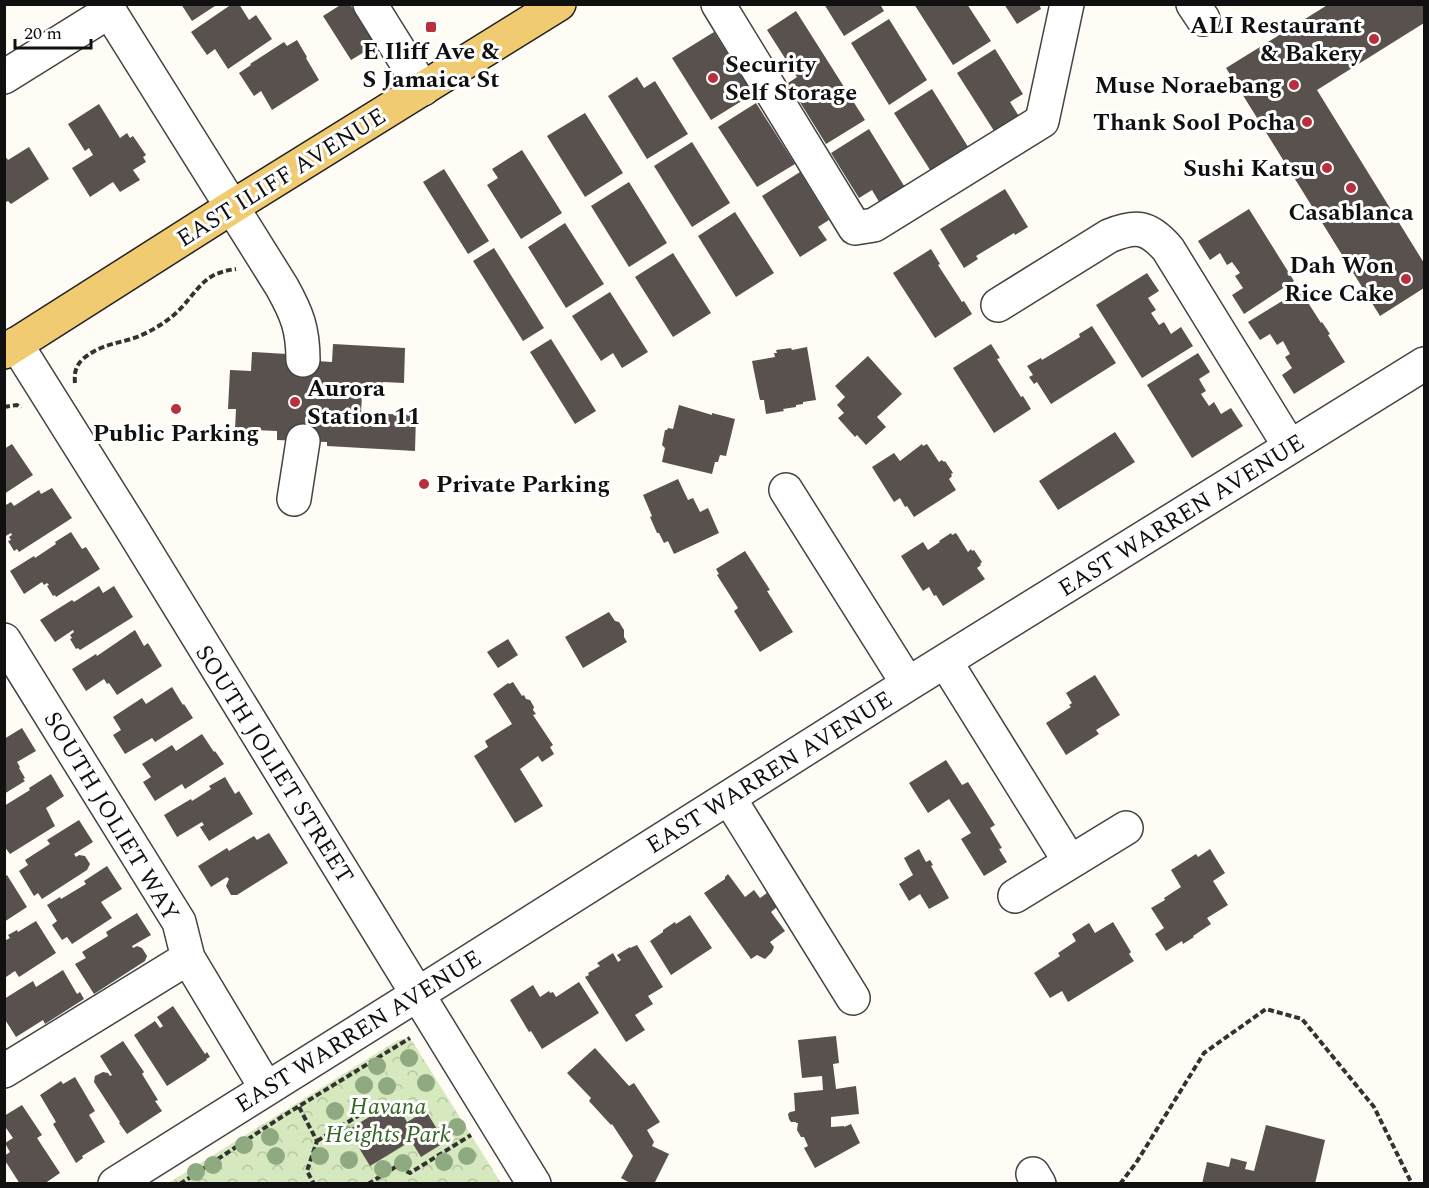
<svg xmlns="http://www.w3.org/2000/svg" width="1429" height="1188" viewBox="0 0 1429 1188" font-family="Spectral,serif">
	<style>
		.park { fill: url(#park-crowns) }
		.building { fill: #58514d }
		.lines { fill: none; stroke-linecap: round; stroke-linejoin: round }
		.minor-casing { stroke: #434343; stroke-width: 36 }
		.major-casing { stroke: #212121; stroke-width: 36 }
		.path { stroke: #323232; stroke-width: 4; stroke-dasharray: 6 3; stroke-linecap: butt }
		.minor { stroke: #fff; stroke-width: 33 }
		.major { stroke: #f0cb72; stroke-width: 33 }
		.tree { fill: #8fa981 }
		.poi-dot { fill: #b8303d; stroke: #fff; stroke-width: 2 }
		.labels { text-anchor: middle; stroke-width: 6; stroke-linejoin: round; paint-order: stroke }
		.poi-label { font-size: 24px; font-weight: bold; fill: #101010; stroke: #fff; text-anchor: end }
		.street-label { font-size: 24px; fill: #101010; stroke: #fff }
		.park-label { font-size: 24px; font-style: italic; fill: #346523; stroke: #fff }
	</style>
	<defs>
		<pattern id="park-crowns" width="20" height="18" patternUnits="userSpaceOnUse" patternTransform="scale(1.5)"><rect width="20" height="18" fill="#d6e8be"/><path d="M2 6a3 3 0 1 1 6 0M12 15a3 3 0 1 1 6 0" fill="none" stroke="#b7c6a2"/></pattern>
	</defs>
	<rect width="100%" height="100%" fill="#fefcf4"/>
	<!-- park -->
	<path class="park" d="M407 1038 411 1040 414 1044 501 1183 167 1184 398 1040Z"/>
	<!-- building -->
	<path class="building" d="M181 4H218L192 21Z
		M232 4H239L249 20 256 15 272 39 228 69 215 49 207 55 191 32Z
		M342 4H350L376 45 351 60 323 16Z
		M824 4H880L884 11 844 36Z
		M914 4H967L991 41 953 65Z
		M1004 4H1039L1041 9 1017 24Z
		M1329 4H1424V23L1317 90 1424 263V288L1380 316 1226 68Z
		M796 11 865 120 826 144 788 83 797 77 767 30Z
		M889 19 927 80 889 105 851 43Z
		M714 32 753 94 711 120 672 58Z
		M297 40 307 57 306 58 319 80 272 110 261 91 254 96 239 73 251 65 250 64 284 42 287 46Z
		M995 49 1023 94 1010 102 1020 118 996 134 957 73Z
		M637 77 644 88 655 81 688 134 647 159 608 96Z
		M932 89 970 150 932 173 894 113Z
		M756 103 795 164 757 187 718 127Z
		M99 104 120 138 127 133 130 138 133 136 146 155 143 157 146 162 133 170 140 180 120 192 113 182 90 197 72 168 93 155 89 148 85 151 68 124Z
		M585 113 623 173 585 197 547 136Z
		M869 129 906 189 881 205 872 190 859 198 831 153Z
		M692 142 730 203 692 227 654 166Z
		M29 147 49 179 11 204 8 201 4 203V155L8 160Z
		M522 150 562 213 521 239 487 185 498 178 492 169Z
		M444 169 489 241 468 254 423 182Z
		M800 172 829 220 818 227 827 240 800 257 762 196Z
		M629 182 667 243 629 267 591 206Z
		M1005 189 1028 227 1015 235 1014 233 976 256 978 259 964 268 940 229Z
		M1249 209 1294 281 1244 314 1232 295 1243 288 1235 276 1240 273 1232 262 1227 265 1220 253 1210 260 1198 241Z
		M735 212 774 273 736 297 698 236Z
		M565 223 604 284 566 308 528 247Z
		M494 248 544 328 523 341 473 261Z
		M931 249 940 264 938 265 962 302 964 301 972 314 935 338 893 273Z
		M673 253 711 313 673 337 635 277Z
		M1147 273 1159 291 1148 298 1156 310 1151 313 1159 325 1164 322 1171 334 1181 327 1193 346 1142 378 1096 305Z
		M1300 290 1321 323 1322 322 1330 334 1328 335 1345 362 1294 394 1282 375 1292 368 1285 357 1290 354 1283 341 1277 345 1270 334 1260 340 1248 322Z
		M610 292 648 352 622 368 613 353 601 361 572 316Z
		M1092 326 1116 363 1051 404 1037 382 1034 384 1029 377 1033 375 1027 366 1041 358 1042 360 1080 337 1079 334Z
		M551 339 596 411 575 424 530 352Z
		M333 344 405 348 404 383 383 382 382 396 362 395 361 413 416 415 415 451 327 446V442L277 440V431L235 429 236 409H228L230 370 251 371 252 352 287 354V359L332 362Z
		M991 344 1000 358 997 359 1021 397 1023 396 1031 409 994 433 953 368Z
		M807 347 816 400 803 402V404L796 405V407L783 409 784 411 766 414 764 400H760L759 396 752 361 775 357 774 353H777L776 350 791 348 792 350Z
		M1198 353 1210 372 1199 379 1206 391 1201 394 1209 406 1214 402 1221 414 1231 408 1243 426 1192 458 1147 385Z
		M868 356 902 394 877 417 886 427 866 445 857 435 855 437 838 418 844 413 837 405 845 397 835 386Z
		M679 405 712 415V413L735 419 726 456 720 455 718 462H715L712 474 662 462 665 448 662 445 665 430H667L668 428 673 429Z
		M1115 432 1135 462 1058 510 1039 481Z
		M12 444 33 475 4 494V449Z
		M922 444 923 446 927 444 939 462 942 460 944 462 945 461 953 473 951 474 952 476 949 479 956 490 914 517 907 506 905 507 900 498 894 502 872 467 894 453 900 461Z
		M678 479 688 500 693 498 700 512 708 508 719 533 674 554 668 541 664 543 659 533H657L650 517 652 516 643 495Z
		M52 488 72 518 19 552 17 549 14 551 8 541 11 540 9 537 12 535 11 533 4 537V506L11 502 14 506 39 490 41 494Z
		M71 532 82 549 86 547 100 569 56 597 55 595 53 596 47 586 49 585 47 583 44 585 42 582 24 594 10 571 34 556 35 558 56 544 55 542Z
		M951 533 952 535 956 533 968 552 971 549 972 551 974 550 982 562 980 564 981 565 977 568 985 579 943 606 936 595 934 596 929 587 923 591 901 556 923 542 928 550 940 542 939 541Z
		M745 551 770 590 767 591 793 632 760 652 734 611 738 608 717 575 719 574 716 569Z
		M99 586 103 593 114 586 133 617 80 650 78 648 76 649 70 639 72 638 70 635 74 632 73 630 55 642 40 620 72 600 74 602Z
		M609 612 615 621 619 622 624 630V637L627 642 583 668 565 637Z
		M135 630 144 646 148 643 162 666 117 695 109 683 107 684 104 679 86 691 72 669 96 654 97 656Z
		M508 639 518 655 498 668 487 652Z
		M1095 675 1120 715 1096 730 1099 734 1066 755 1046 723 1071 707 1069 705 1072 703 1066 693Z
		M513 682 522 696 524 695 526 699 530 700 534 707 533 710 536 714 533 715 553 745 550 747 554 754 542 762 538 756 520 769 543 806 515 823 474 756 488 747 485 741 512 724 493 694 508 683 509 684Z
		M172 687 183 705 184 704 193 718 155 742 152 738 125 754 113 735 121 730 113 717 142 698 146 704Z
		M22 728 36 751 17 762 20 767 19 768 25 778 23 779 25 781 4 794V739Z
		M202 734 214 752 215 751 224 764 185 789 182 784 155 801 143 782 151 777 142 764 172 745 176 751Z
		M946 760 962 785 968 782 995 825 990 828 1002 848 999 849 1007 862 984 876 961 839 971 833 949 799 928 813 909 783Z
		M51 774 64 796 46 808 55 826 10 854 4 846V806L30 790 29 788Z
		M225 777 235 794 239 791 253 814 209 841 200 827 204 825 202 822 177 837 164 815 191 799 192 801 211 789 209 786Z
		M79 820 93 842 74 854 76 857 79 855 85 856 90 864 87 870 42 899 38 893 34 896 19 871 28 865 25 860 50 844 47 840Z
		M269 833 288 863 237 895H231L226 886 229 879 227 877 211 887 198 866 227 848 229 851 254 836 257 840Z
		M919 849 926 862 930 860 933 865 931 866 949 898 929 909 920 894 909 901 899 884 913 875 904 858Z
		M1210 849 1225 873 1213 881 1228 905 1207 918 1211 924 1193 936 1194 937 1183 944 1182 941 1166 951 1155 934 1164 928 1151 908 1165 900 1164 898 1181 887 1171 870 1196 854 1198 857Z
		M107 866 122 889 101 902 112 918 72 944 67 937 62 940 52 925 57 921 47 905 60 897 61 899 86 884 84 881Z
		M728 874 745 897 754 890 760 898 767 893 777 907 771 912 785 931 770 942 774 947 772 952 765 959 757 955 751 959 704 893 725 879V877Z
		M7 875 27 907 4 922V877Z
		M137 913 151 935 132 946 133 948 137 946 142 948 147 956 145 961 94 994 75 964 86 958 82 952 108 936 106 932Z
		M690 915 712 948 671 975 650 941 663 932V930L675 922 676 924Z
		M36 921 56 953 19 977 15 971 6 977 4 975V941L10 938 8 935 17 930 18 932Z
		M1113 922 1131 952 1129 954 1134 961 1068 1002 1062 991 1050 998 1034 973 1060 956 1058 953 1076 941 1072 934 1089 923 1095 933Z
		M637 945 663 987 648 996 653 1004 635 1015 645 1030 626 1042 585 977 589 975 588 973 600 966 597 963 613 953 618 962 621 960 617 955 630 947V948Z
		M63 970 77 994 80 992 84 999 45 1024 43 1020 16 1037 4 1018V999L33 981 36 987Z
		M579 982 599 1013 542 1049 531 1031 529 1032 510 1000 533 985 540 997 549 991 550 993 553 992 556 997Z
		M173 1006 205 1054 207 1052 210 1057 206 1059 207 1060 167 1086 134 1035 155 1021 160 1028 163 1026 157 1017Z
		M836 1036 839 1063 833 1064 836 1089 856 1086 859 1114 831 1117V1127L844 1126V1127L851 1124 860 1143 815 1168 804 1148 808 1146 804 1137H801L797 1130 798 1123H796V1122H791L789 1119 788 1114 790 1112 795 1111 794 1093 823 1090 822 1076 802 1078 798 1040Z
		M123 1041 144 1072 142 1074 158 1100 155 1101 162 1111 127 1134 119 1123 120 1122 94 1082 95 1076 103 1072 108 1073 110 1076 112 1075 100 1056Z
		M595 1048 629 1086 634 1083 660 1122 647 1130 654 1142 652 1146 669 1154 654 1184H632L621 1178 633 1156 612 1124 611 1125 589 1101 591 1098 567 1073Z
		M75 1077 95 1111 89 1115 105 1142 82 1156 83 1158 76 1163 53 1124 56 1122 40 1095 61 1081 63 1084Z
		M395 1101 407 1122 426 1111 445 1142 421 1157 411 1141 370 1166 348 1130Z
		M22 1105 42 1135 37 1138 60 1173 44 1184H20L4 1159V1156L10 1152 5 1143 13 1138 4 1125V1116Z
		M1266 1125 1325 1140 1315 1184H1202L1207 1162 1229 1167 1231 1158 1247 1162 1245 1169 1254 1171Z"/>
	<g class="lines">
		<!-- minor casing -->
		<g class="minor-casing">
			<path id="minor" d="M105 4 282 287C297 314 303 329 303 360
				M370 4 423 89
				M718 4 855 228 874 225 1042 121 1067 4
				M1193 4 1203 19
				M4 77 110 11
				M998 305 1109 236C1136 225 1148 226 1168 249L1290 447
				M16 344 132 529 534 1184
				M786 490 908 684
				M294 499 303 441
				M4 640 179 922 188 958 266 1088
				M945 661 1070 862
				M729 798 853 998
				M1015 896 1126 828
				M4 1071 188 958
				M1033 1174 1039 1184
				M115 1184 418 994 908 684 1424 364"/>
		</g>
		<!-- major casing -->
		<g class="major-casing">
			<path id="major" d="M4 352 232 207 559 4"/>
		</g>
		<!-- path -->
		<path class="path" d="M75 383C74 372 76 365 84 358 105 341 126 344 148 332 160 326 173 317 182 307 201 286 205 273 236 269
			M4 407 17 405 21 408
			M299 1107 317 1141 307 1171 314 1184
			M317 1141 366 1111
			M180 1184 283 1116 410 1038
			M368 1184 397 1166 410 1173 471 1135
			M1120 1184 1136 1163 1204 1053 1266 1009 1302 1019 1374 1107 1412 1184"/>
		<!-- minor -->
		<use href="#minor" class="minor"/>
		<!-- major -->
		<use href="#major" class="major"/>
	</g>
	<!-- trees -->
	<g class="tree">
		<circle cx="409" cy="1058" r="9"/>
		<circle cx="377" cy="1066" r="9"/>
		<circle cx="426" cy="1083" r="9"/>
		<circle cx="364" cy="1085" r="9"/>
		<circle cx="387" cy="1086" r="9"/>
		<circle cx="335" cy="1111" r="9"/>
		<circle cx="457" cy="1127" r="9"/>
		<circle cx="345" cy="1134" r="9"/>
		<circle cx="270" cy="1137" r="9"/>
		<circle cx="244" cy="1145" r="9"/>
		<circle cx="276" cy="1156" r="9"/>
		<circle cx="320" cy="1156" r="9"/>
		<circle cx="467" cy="1156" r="9"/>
		<circle cx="349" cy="1160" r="9"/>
		<circle cx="444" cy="1162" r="9"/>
		<circle cx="403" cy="1163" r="9"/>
		<circle cx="213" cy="1165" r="9"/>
		<circle cx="383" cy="1169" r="9"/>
		<circle cx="196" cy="1172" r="9"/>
	</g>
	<!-- markers -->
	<g class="poi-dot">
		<rect x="425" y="21" width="12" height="12" rx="3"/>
		<circle cx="1374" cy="39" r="6"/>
		<circle cx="713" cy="78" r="6"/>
		<circle cx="1294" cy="85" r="6"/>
		<circle cx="1307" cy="122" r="6"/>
		<circle cx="1327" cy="168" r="6"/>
		<circle cx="1351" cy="188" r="6"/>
		<circle cx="1406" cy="279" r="6"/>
		<circle cx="295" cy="402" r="6"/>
		<circle cx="176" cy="409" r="6"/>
		<circle cx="424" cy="484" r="6"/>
	</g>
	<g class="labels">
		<!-- poi labels -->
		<g class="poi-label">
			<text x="1362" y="33">ALI Restaurant<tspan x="1362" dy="28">&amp; Bakery</tspan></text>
			<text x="431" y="59" text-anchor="middle">E Iliff Ave &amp;<tspan x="431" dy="28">S Jamaica St</tspan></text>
			<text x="725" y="72" text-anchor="start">Security<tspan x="725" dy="28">Self Storage</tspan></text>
			<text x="1282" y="93">Muse Noraebang</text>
			<text x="1295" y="130">Thank Sool Pocha</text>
			<text x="1315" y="176">Sushi Katsu</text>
			<text x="1351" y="220" text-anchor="middle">Casablanca</text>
			<text x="1394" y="273">Dah Won<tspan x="1394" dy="28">Rice Cake</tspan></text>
			<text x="307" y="396" text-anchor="start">Aurora<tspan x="307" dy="28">Station 11</tspan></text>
			<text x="176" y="441" text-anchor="middle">Public Parking</text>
			<text x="436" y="492" text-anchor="start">Private Parking</text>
		</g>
		<!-- street labels -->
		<g class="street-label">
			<text transform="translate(281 177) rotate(-32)" y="8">EAST ILIFF AVENUE</text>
			<text transform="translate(1181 515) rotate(-32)" y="8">EAST WARREN AVENUE</text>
			<text transform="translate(275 764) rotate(58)" y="8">SOUTH JOLIET STREET</text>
			<text transform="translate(769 772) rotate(-32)" y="8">EAST WARREN AVENUE</text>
			<text transform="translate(112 816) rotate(59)" y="8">SOUTH JOLIET WAY</text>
			<text transform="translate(358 1031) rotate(-32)" y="8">EAST WARREN AVENUE</text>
		</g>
		<!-- park labels -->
		<g class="park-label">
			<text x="388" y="1114">Havana<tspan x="388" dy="28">Heights Park</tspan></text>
		</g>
	</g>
	<!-- border -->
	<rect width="1429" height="1188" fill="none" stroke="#101010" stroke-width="12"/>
	<!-- scale -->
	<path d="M15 39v9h76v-9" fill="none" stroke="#101010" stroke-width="3"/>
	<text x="24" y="39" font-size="18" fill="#101010" stroke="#ffffff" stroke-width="4.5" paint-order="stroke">20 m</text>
</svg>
